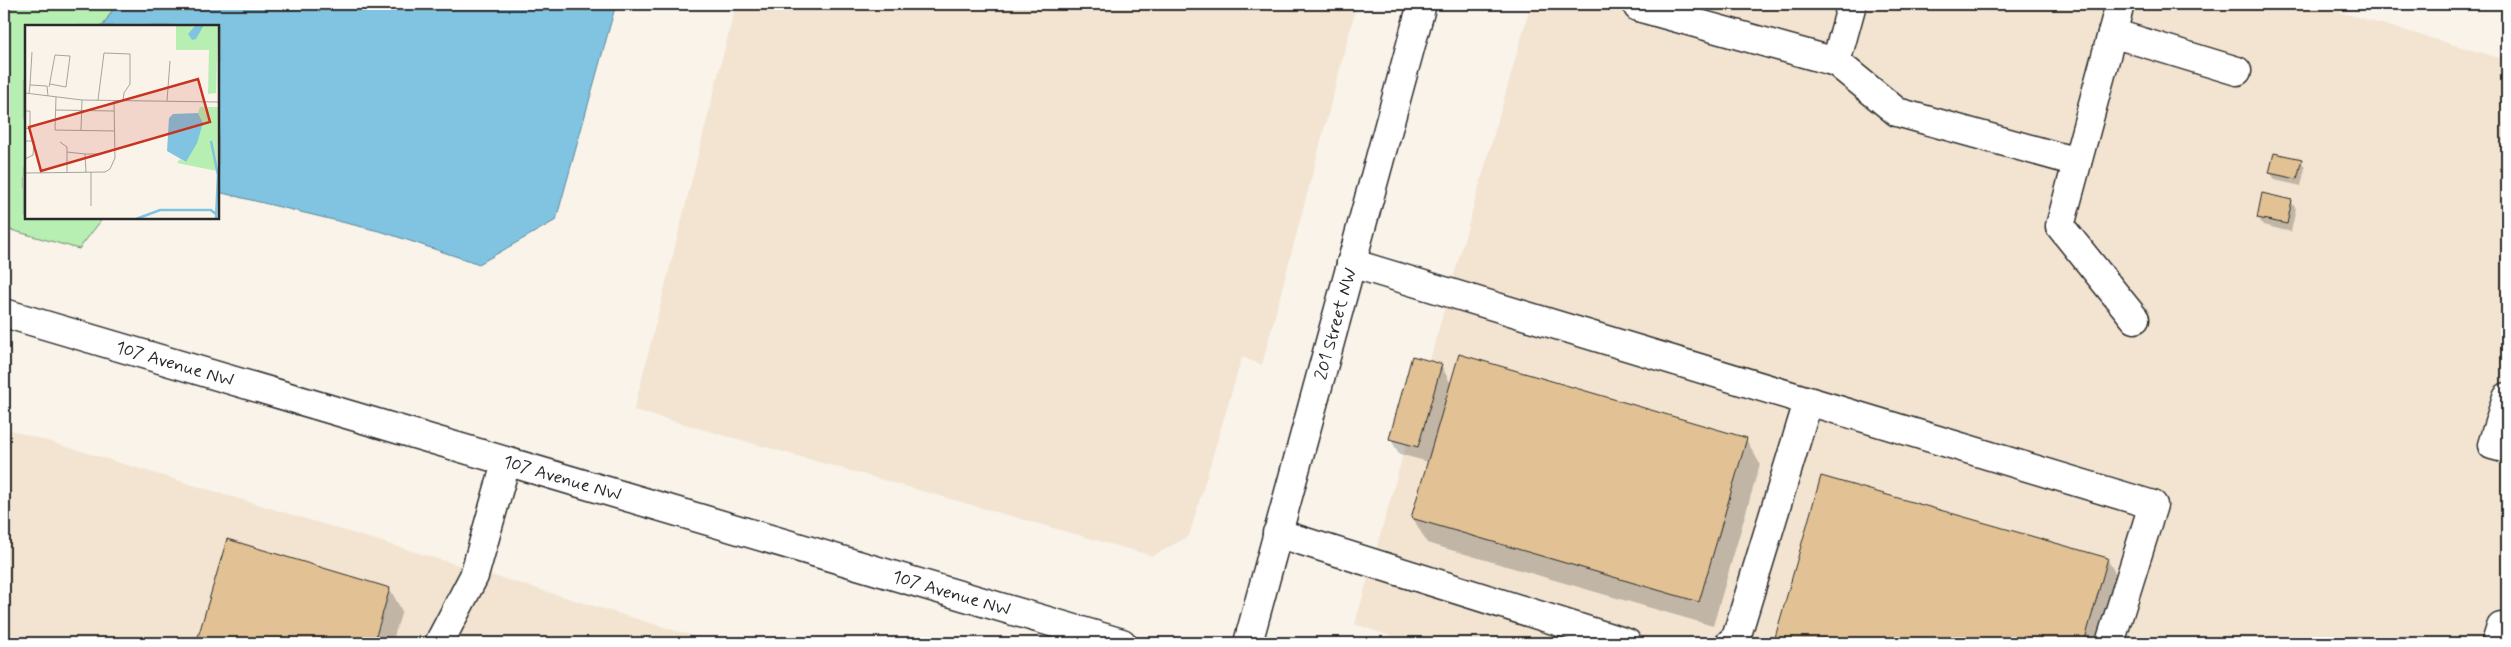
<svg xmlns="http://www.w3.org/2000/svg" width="2511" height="647" viewBox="0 0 2511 647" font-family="Mynerve,sans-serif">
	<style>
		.built { fill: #f2e4d0 }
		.green { fill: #b7eeb1; stroke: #718c6e }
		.water { fill: #80c4e1; stroke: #5e8798 }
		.shadow { fill: #0003 }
		.building { fill: #e2c294; stroke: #2b2b2b }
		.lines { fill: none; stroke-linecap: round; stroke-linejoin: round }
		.minor-casing { stroke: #2b2b2b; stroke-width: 31 }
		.minor { stroke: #fff; stroke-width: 28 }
		.labels { text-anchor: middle; stroke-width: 4.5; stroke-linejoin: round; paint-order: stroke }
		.street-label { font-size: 18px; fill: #2b2b2b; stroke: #fff }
		.inset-river { fill: none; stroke: #80c4e1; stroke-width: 2.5 }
		.inset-road { fill: none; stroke: #a7a39e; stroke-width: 1 }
		.view { fill: #c8321e; fill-opacity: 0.15; stroke: #c8321e; stroke-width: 2.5 }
		.inset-edge { fill: none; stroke: #2b2b2b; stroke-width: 2.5 }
	</style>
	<rect width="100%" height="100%" fill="#f9f3ea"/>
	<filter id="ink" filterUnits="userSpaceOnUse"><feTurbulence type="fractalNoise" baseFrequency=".02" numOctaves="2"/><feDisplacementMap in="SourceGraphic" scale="10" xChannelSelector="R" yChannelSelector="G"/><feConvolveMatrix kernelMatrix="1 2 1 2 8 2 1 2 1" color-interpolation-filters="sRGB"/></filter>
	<g filter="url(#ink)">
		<!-- built -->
		<path class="built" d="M736 4H1357L1262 365 1242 357 1189 536 1153 556 634 410Z
			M1531 4H2312L2507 60V643H1411L1355 624Z
			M4 428 717 643H4Z"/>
		<!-- green -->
		<path class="green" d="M4 4H116L103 26H26V218H103L79 249 4 228Z"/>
		<!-- water -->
		<path class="water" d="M116 4H616L556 220 479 264 383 232 218 192V26H103Z"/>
		<!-- shadow -->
		<path class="shadow" d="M2301 160 2305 168 2301 186 2275 180 2270 172Z
			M2291 201 2296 209 2291 232 2263 225 2258 217Z
			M1441 365 1451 384 1746 439 1760 464 1713 626 1427 543 1413 518 1429 462 1399 454 1390 438Z
			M228 541 390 589 402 611 392 643H203L199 637Z
			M2107 559 2122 584 2105 643H1777L1775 640Z"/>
		<!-- building -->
		<path class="building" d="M2274 153 2302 159 2297 179 2269 173Z
			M2262 193 2292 200 2287 224 2257 218Z
			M1459 354 1747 438 1699 602 1411 518Z
			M1412 356 1442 364 1418 447 1389 439Z
			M1821 476 2108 558 2084 643H1783L1774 641Z
			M227 539 390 588 374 643H219L198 637Z"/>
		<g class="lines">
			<!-- minor casing -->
			<g class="minor-casing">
				<g id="minor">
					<path d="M2120 4 2060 226 2135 319"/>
					<path d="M1638 7 1836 62 1852 4"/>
					<path d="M2112 33 2237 71"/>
					<path d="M1836 62 1897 112 2077 162"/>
					<path d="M1351 263 2153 505 2110 643"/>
					<path id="s1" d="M4 313 1122 643"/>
					<path d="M2507 397 2492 445 2507 449"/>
					<path d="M1277 533 1627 643"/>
					<path d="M439 643 474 576 506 463"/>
					<path id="s2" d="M1248 643 1422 4"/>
					<path d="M1730 643 1736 638 1808 402"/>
					<path d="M2496 643 2501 627 2507 629"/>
				</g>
			</g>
			<!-- minor -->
			<use href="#minor" class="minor"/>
		</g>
	</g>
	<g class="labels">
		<!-- street labels -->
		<g class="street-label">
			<text dy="6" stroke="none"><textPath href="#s2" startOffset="331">201 Street NW</textPath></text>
			<text dy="6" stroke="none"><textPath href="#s1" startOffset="178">107 Avenue NW</textPath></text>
			<text dy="6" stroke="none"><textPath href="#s1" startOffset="582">107 Avenue NW</textPath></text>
			<text dy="6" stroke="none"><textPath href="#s1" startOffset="988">107 Avenue NW</textPath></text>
		</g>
	</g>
	<!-- overview -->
	<g transform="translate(25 25)">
		<rect width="194" height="194" fill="#f9f3ea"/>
		<path d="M151 0H193L191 68 183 69 184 25H151ZM175 82H193L192 146 152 138 155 134 160 137 178 98 173 88Z" fill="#b7eeb1"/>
		<path d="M171 0H179L171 14 167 15 163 9ZM173 88 178 98 172 118 161 137 142 126 144 93 148 89Z" fill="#80c4e1"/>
		<path class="inset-river" d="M186 116 193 150 191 194M111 194 135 185H186L192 190"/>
		<path class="inset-road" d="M5 60 7 27M24 62 30 30 45 31 41 62 25 59M0 68 57 75 194 77M4 68 5 60 22 61 23 71M31 72 30 105 89 106M73 75 79 28 105 29V59L99 68 98 76M142 76 145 36M31 85 89 86M0 86H5V104L0 103M56 105 57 75M0 116H9L8 130 0 134M35 117 42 122V148M42 127 60 129M61 147 60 129H75M66 147V181M0 148 80 147 85 144 90 133 89 76"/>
		<path class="view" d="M173 54 185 97 16 146 4 102Z"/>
		<rect width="194" height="194" class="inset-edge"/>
	</g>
	<!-- margin -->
	<rect width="2511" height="647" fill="none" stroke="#fff" stroke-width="20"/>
	<rect x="10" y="10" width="2491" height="627" fill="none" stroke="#2b2b2b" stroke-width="2" filter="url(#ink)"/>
</svg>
